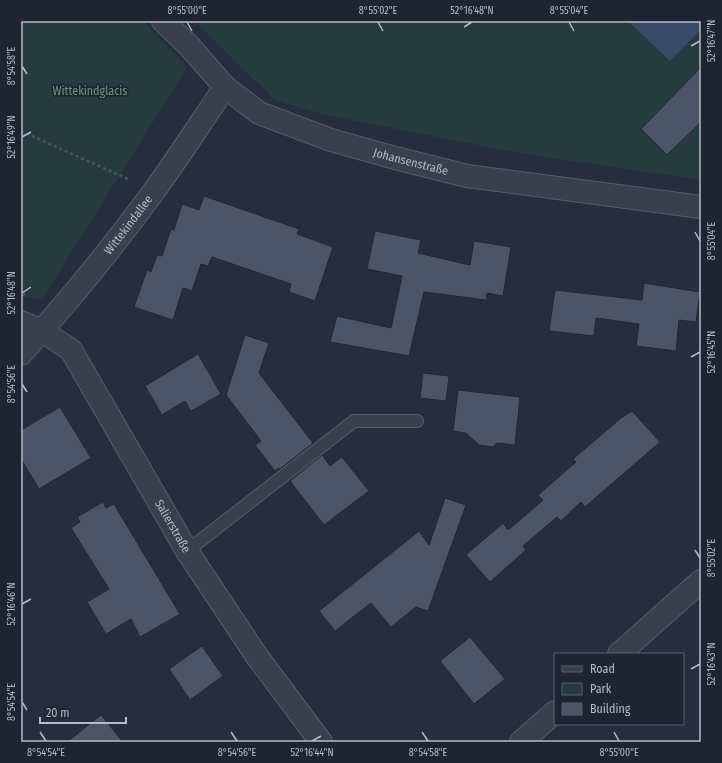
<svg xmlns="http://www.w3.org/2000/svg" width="722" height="763" viewBox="0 0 722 763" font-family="'Fira Sans Condensed',sans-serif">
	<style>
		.green { fill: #263b3f }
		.water { fill: #3a4b67 }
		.building { fill: #4a5567; stroke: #1f2735 }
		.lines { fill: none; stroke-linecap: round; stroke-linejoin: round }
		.service-casing { stroke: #565e6c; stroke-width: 14 }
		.minor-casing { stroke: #565e6c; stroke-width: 24 }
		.path { stroke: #44585c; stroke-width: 2.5; stroke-dasharray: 3 3; stroke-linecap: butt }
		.service { stroke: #38404e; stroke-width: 12 }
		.minor { stroke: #38404e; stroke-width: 22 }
		.ticks { fill: none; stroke: #b4bbc9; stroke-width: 1.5 }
		.labels { text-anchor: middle; stroke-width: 3.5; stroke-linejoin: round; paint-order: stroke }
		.park-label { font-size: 12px; fill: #6c9a78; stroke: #1d2533 }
		.street-label { font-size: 12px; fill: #b4bbc9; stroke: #1d2533 }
		.neatline { fill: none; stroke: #b4bbc9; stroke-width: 1.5 }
		.ticks-label { font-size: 10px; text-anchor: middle; fill: #b4bbc9 }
	</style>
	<rect width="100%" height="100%" fill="#242e3e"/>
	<!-- green -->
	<path class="green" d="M21 21H144L187 68 42 299 21 296Z
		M194 21H701V180L512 152 321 114 275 100Z"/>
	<!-- water -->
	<path class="water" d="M628 21H701V29L670 61Z"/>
	<!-- building -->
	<path class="building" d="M701 67V122L667 155 641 129Z
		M204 196 299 229 297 234 333 247 315 301 289 292 291 284 212 257 208 266 201 264 192 291 183 288 173 320 134 307 147 270 151 272 157 255 162 256 171 229 174 230 182 204 199 210Z
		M375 231 421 240 418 253 470 265 474 241 511 247 503 296 487 293 486 300 424 292 409 356 330 342 337 316 391 328 402 276 367 269Z
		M644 283 700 292 696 322 679 320 676 351 636 346 639 324 596 318 594 336 549 331 555 290 642 300Z
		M245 335 269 343 259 373 313 443 280 469 279 468 275 471 255 445 261 441 226 395Z
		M198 354 221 394 191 411 185 401 162 415 145 386Z
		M423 373 449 376 446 401 420 398Z
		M458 390 520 397 515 445 497 443 493 447 479 445 466 433 453 431Z
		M60 407 91 458 39 489 21 459V430Z
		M632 411 660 442 585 507 581 502 561 521 557 517 523 546 526 550 490 582 466 555 503 523 508 530 543 500 538 495 576 462 573 459 621 418Z
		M322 455 330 466 342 457 369 491 324 525 290 481Z
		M445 498 466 505 428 611 416 607 391 627 371 603 335 631 319 611 419 531 429 545Z
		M103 502 106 508 114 504 180 614 140 637 131 619 106 634 87 602 109 589 71 528 80 522 77 517Z
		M470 637 505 679 474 704 440 661Z
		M202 646 223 676 190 700 169 669Z
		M101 715 123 742H67Z"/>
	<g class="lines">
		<!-- service casing -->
		<g class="service-casing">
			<path id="service" d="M187 551 354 421H417"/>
		</g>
		<!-- minor casing -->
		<g class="minor-casing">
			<g id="minor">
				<path id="s1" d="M163 21 190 47 225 87 259 113 331 140 395 158 467 176 701 207"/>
				<path id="s2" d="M21 322 42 331 71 350 187 551 256 655 321 742"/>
				<path id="s3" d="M21 354C68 302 113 247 154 191 179 157 201 122 225 87"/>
				<path d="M619 654 701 581"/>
				<path d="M521 742 555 712"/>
			</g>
		</g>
		<!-- path -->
		<path class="path" d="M21 131 130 180
			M21 288 25 297"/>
		<!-- service -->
		<use href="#service" class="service"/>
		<!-- minor -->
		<use href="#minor" class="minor"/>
	</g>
	<!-- ticks -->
	<path class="ticks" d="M187 22 192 31M378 22 383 31M569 22 574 31M464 27 472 22M691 46 700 41M22 66 27 74M22 137 31 132M695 232 700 241M22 293 31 287M691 357 700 352M22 384 27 392M695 550 700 558M22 604 31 599M691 669 700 664M22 702 27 710M40 732 46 741M231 732 237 741M422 732 428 741M614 732 619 741M312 741 321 736"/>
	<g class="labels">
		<!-- park labels -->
		<g class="park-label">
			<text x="90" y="95">Wittekindglacis</text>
		</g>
		<!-- street labels -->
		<g class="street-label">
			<text dy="4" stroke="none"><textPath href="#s1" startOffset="293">Johansenstraße</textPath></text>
			<text dy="4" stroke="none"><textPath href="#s3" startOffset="168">Wittekindallee</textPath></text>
			<text dy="4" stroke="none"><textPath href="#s2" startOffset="261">Salierstraße</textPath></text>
		</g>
	</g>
	<!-- border -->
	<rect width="722" height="763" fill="none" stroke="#1d2533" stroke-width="44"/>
	<!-- legend -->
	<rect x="554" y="653" width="130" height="72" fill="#1d2533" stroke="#59616f"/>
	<rect x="562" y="666" width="20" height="6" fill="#38404e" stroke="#59616f"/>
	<text x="590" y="673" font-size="12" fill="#b4bbc9">Road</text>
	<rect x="562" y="683" width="20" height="12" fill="#263b3f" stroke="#59616f"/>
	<text x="590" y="693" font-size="12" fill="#b4bbc9">Park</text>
	<rect x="562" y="703" width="20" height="12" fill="#4a5567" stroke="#59616f"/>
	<text x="590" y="713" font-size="12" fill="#b4bbc9">Building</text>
	<!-- scale -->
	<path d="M40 717v6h86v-6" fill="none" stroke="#b4bbc9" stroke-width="2"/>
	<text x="46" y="717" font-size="12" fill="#b4bbc9" stroke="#1d2533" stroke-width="3" paint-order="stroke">20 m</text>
	<rect x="22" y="22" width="678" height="719" class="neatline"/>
	<g class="ticks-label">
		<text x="187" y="14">8°55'00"E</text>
		<text x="378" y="14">8°55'02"E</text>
		<text x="472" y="14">52°16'48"N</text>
		<text x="569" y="14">8°55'04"E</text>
		<text transform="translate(711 41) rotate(-90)" y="4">52°16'47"N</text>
		<text transform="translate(11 66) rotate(-90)" y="4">8°54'58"E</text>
		<text transform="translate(11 137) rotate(-90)" y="4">52°16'49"N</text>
		<text transform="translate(711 241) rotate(-90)" y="4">8°55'04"E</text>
		<text transform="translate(11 293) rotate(-90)" y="4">52°16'48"N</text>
		<text transform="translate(711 352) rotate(-90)" y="4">52°16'45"N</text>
		<text transform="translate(11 384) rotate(-90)" y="4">8°54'56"E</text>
		<text transform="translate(711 558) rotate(-90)" y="4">8°55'02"E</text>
		<text transform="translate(11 604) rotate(-90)" y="4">52°16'46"N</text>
		<text transform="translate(711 664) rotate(-90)" y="4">52°16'43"N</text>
		<text transform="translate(11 702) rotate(-90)" y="4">8°54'54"E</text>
		<text x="46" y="756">8°54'54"E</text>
		<text x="237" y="756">8°54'56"E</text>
		<text x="312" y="756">52°16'44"N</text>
		<text x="428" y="756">8°54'58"E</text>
		<text x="619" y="756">8°55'00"E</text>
	</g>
</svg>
